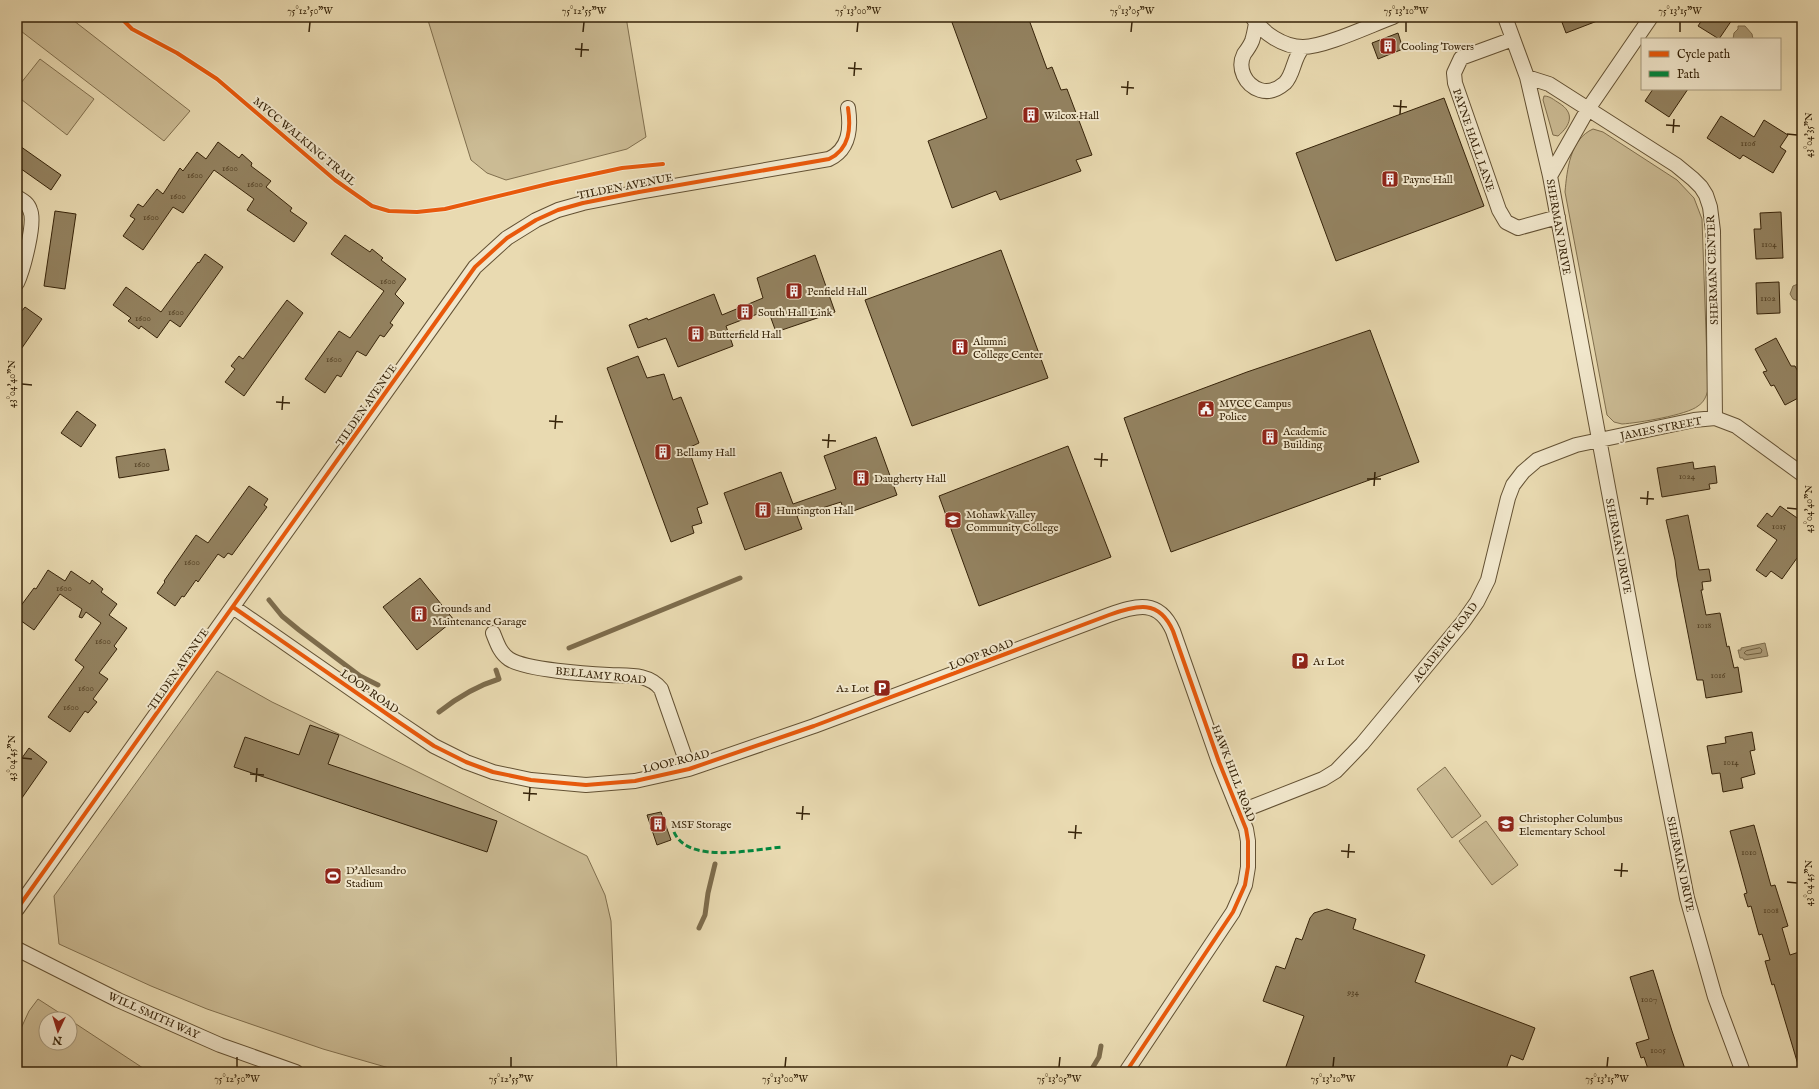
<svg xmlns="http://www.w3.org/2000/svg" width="1819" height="1089" viewBox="0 0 1819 1089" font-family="'IM FELL English',serif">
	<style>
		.green { fill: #cbbb94; stroke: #806f4e }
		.water { fill: #ac9c78; stroke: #7d6c4c }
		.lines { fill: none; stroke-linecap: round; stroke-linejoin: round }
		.shore { stroke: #716040; stroke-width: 1 }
		.stream { stroke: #7d6c4c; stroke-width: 5 }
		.building { fill: #938260; stroke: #362309 }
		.minor-casing { stroke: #635133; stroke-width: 16 }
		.minor { stroke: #f1e7cc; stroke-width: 14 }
		.quiet { stroke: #00873e; stroke-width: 3; stroke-dasharray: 6 3; stroke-linecap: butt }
		.cycleway-casing { stroke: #f1e7cc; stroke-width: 6 }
		.cycleway { stroke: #e8590c; stroke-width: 4 }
		.ticks { fill: none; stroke: #362309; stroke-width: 1.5 }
		.labels { text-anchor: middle; stroke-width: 4; stroke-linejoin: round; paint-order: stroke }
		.number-label { font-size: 9px; fill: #4d3b1f }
		.poi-label { font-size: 11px; fill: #362309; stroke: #f1e7cc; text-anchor: start }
		.street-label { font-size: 11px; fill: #362309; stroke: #f1e7cc }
		.neatline { fill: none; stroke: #362309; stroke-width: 1.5 }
		.ticks-label { font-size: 10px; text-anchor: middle; fill: #362309 }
	</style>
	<rect width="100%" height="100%" fill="#e9dab1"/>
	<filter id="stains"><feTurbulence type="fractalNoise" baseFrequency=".005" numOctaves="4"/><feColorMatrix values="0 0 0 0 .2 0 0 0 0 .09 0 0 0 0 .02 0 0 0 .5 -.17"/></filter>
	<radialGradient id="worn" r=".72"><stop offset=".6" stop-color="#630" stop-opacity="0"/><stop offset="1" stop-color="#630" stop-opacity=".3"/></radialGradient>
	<!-- green -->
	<path class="green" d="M17 17H69L190 111 164 141 17 28Z
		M427 17H626L646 137 627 149 506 180 487 173 471 160Z
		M40 59 94 99 67 135 17 96V88Z
		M1544 96C1550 96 1554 100 1559 103 1575 113 1571 125 1558 136L1553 135 1543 100Z
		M1593 129 1603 132 1677 180 1694 198 1702 219 1708 390C1706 397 1704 402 1698 406 1687 415 1638 423 1622 424L1614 422 1607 415 1565 192C1567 170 1570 139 1593 129Z
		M217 671 272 702 410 768 587 856 605 895 611 921 617 1072H403L323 1049 207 1009 151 986 59 944 54 896Z
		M1445 767 1481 816 1452 838 1417 789Z
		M1486 821 1518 865 1492 885 1459 841Z
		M38 999 69 1019H46V1043H70V1020L149 1072H17V1037L29 1011Z"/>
	<!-- water -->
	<path class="water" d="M1738 26H1745L1752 34 1753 39H1733L1734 33 1738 29Z
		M1798 284H1802L1801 302 1793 299 1790 294 1793 286Z
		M1765 643 1768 656 1744 660 1743 658H1740L1738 650H1741V648Z"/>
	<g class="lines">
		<!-- shore -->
		<path class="shore" d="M1760 648 1762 650 1761 653 1747 655 1744 653 1746 651Z"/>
		<!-- stream -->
		<path class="stream" d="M269 600 282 616 299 630 360 676 378 685
			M569 648 740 578
			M439 712C458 697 476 686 499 679L496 670
			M699 928 705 915 708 893 715 864
			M1090 1072 1099 1057 1101 1046"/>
	</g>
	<!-- building -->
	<path class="building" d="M950 17H1028L1047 69 1052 67 1061 90 1067 89 1092 155 1076 160 1081 171 1000 200 996 191 952 208 928 141 987 118Z
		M1560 17H1605V18L1566 33Z
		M1704 17H1734L1719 39 1698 26Z
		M1398 33 1403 49 1378 59 1372 43Z
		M1653 89H1688L1669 117 1645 101Z
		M1444 98 1484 206 1336 261 1296 153Z
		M1721 116 1754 137 1764 120 1788 135 1780 147 1786 151 1773 173 1743 155 1740 159 1707 138Z
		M218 142 239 158 242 154 252 163 251 166 271 181 266 187 292 208 290 211 307 223 294 242 247 210 254 199 214 170 183 213 173 207 143 250 123 236 135 219 130 216 138 204 143 207 157 189 163 194 180 168 183 171 197 152 206 159Z
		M17 144 61 175 51 190 17 166Z
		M55 211 76 214 65 289 44 286Z
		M1781 212 1783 258 1756 259 1754 229H1761L1760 213Z
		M345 235 370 252 372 249 383 258 381 260 406 279 395 294 404 303 390 323 393 325 384 337 380 335 366 356 357 351 341 377 337 375 325 393 305 379 339 331 350 338 384 291 331 254Z
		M1001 250 1048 378 912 426 865 300Z
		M205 254 223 267 180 327 170 320 157 338 141 326 139 329 128 321 131 318 113 305 126 287 161 312 198 262 199 263Z
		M815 255 835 312 776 332 768 310 726 326 733 346 678 367 666 338 638 348 629 325 647 318 648 320 714 294 722 315 763 298 757 278Z
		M1779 282 1780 313 1757 314 1756 283Z
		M287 300 303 313 244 396 225 382 235 369 231 366 239 356 243 359Z
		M25 307 42 319 17 355V317Z
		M1370 330 1419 462 1171 552 1124 418 1247 372Z
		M1776 338 1791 366H1795L1802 379V396L1785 405 1774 385 1771 386 1763 372 1767 371 1755 349Z
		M638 356 647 378 664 374 673 400 681 397 699 443 688 448 708 504 697 508 702 523 692 526 694 533 671 542 607 368Z
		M77 411 96 425 81 447 61 433Z
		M876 437 897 495 845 514 841 502 797 516 802 529 745 550 724 493 781 472 793 504 836 489 824 456Z
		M1068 446 1111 557 979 606 939 496Z
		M165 449 169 470 119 478 116 457Z
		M1693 462 1694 469 1715 466 1717 483 1709 484 1710 489 1662 497 1657 468Z
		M249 486 268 499 264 505 267 507 232 555 228 553 224 558 218 554 198 582 196 580 184 597 182 596 175 606 157 593 165 582 164 581 196 535 208 543Z
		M1780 506 1800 520 1799 523 1802 526V561L1797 558 1782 579 1771 571 1766 577 1756 570 1777 540 1757 526 1767 513 1772 517Z
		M1688 515 1699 570 1709 569 1711 581 1702 582 1703 590H1701L1706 615 1720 613 1727 647 1729 646 1734 668 1738 667 1742 692 1706 698 1703 680H1697L1677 577 1675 560 1666 520Z
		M48 570 65 581 71 571 90 584 92 580 103 589 101 592 117 604 109 615 127 628 114 646 117 649 99 673 108 679 93 699 97 702 88 713 85 711 70 732 48 717 84 667 75 660 101 623 86 612 82 618 79 617 82 609 60 594 34 630 17 618V611L34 588 36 589Z
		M420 578 454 620 417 650 383 607Z
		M310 725 339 735 328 764 497 821 487 852 234 767 245 737 299 755Z
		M1752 732 1755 750 1750 751 1755 774 1741 778 1743 788 1723 792 1720 773 1712 774 1707 746 1726 743 1725 737Z
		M29 748 47 762 17 805V765Z
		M661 812 671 840 657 845 647 815Z
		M1754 825 1771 886 1775 885 1788 926 1782 928 1790 955 1802 951V1068H1799L1774 984 1772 985 1765 961 1770 960 1762 934 1759 935 1751 906 1748 907 1744 894 1747 893 1730 831Z
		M1327 909 1356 919 1353 929 1425 955 1415 982 1535 1028 1523 1060 1511 1055 1505 1072H1284L1304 1016 1263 1001 1276 966 1285 969 1296 938 1302 940 1310 918 1314 913Z
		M1653 970 1672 1031 1686 1072H1649L1644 1057 1641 1058 1636 1043 1649 1039 1630 977Z"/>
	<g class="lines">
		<!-- minor casing -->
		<g class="minor-casing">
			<path id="minor" d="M1252 17C1263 33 1283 47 1303 47 1325 47 1371 25 1393 17
				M1505 17 1527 77 1550 176 1643 675 1687 898 1715 997 1743 1072
				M1256 23C1255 29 1254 35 1252 41 1250 46 1247 50 1244 54 1237 68 1245 85 1260 90 1269 93 1278 89 1285 83 1294 74 1293 58 1303 47
				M1513 39 1461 58 1454 73 1455 83 1499 210 1506 222 1518 228 1558 217
				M1527 77 1549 84 1676 165 1693 179 1701 187 1706 195 1710 207 1713 231 1715 418
				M1550 176 1588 109 1651 17
				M17 197C22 200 28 203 30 210 36 222 23 270 17 283
				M233 607 400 723 434 746 466 762 493 772 531 780 586 785 635 781 689 769 814 726 1109 615C1137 605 1159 599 1173 631L1219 762 1246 829 1248 841V867L1245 885 1233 912 1126 1072
				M493 633C497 643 500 653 509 659 526 670 587 674 609 675 628 676 648 673 661 689L689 769
				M1239 812 1323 779 1336 771 1362 744 1463 622 1477 602 1488 580 1508 498 1513 485 1523 472 1537 460 1576 445 1694 420 1715 418 1736 426 1802 474
				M17 909 475 267 507 238 536 220 558 210 583 203 639 192 829 159C850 149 851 128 848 108
				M17 949 118 1000 220 1045 296 1072"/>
		</g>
		<!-- minor -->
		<use href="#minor" class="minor"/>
		<!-- quiet -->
		<path class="quiet" d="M674 832C688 865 754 849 783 847"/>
		<!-- cycleway casing -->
		<g class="cycleway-casing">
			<path id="cycleway" d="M120 17 132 29 177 53 217 79 335 180 372 206 389 211 417 212 445 209 552 183 622 168 663 164
				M233 607 400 723 434 746 466 762 493 772 531 780 586 785 635 781 689 769 814 726 1109 615C1137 605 1159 599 1173 631L1219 762 1246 829 1248 841V867L1245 885 1233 912 1126 1072
				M17 909 475 267 507 238 536 220 558 210 583 203 639 192 829 159C850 149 851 128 848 108"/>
		</g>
		<!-- cycleway -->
		<use href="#cycleway" class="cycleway"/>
	</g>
	<!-- ticks -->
	<path class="ticks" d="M309 32 310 22M583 32 584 22M857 32 858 22M1131 32 1132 22M1406 32V22M1680 32V22M575 49 589 50M581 57 582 43M848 68 862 69M854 76 855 62M1121 87 1134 88M1127 95 1128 81M1393 106 1407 107M1400 114 1401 100M1666 125 1680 126M1673 133 1674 119M1787 134 1797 135M22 384 32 385M276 402 290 403M282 410 283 396M549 421 563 422M555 429 556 415M822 440 836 441M828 448 829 434M1094 459 1108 460M1101 467 1102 453M1367 479H1381M1374 486 1375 472M1640 498 1654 499M1647 505 1648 491M1787 508 1797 509M22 758 32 759M250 774 264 775M256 782 257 768M523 793 537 794M529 801 530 787M796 813 810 814M802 820 803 806M1068 832 1082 833M1075 839 1076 825M1341 851 1355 852M1348 858 1349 844M1614 870 1628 871M1621 877 1622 863M1787 882 1797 883M237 1067V1057M511 1067V1057M785 1067 786 1057M1059 1067 1060 1057M1333 1067 1334 1057M1607 1067 1608 1057"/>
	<!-- icons -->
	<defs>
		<g id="building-square" transform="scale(0.9)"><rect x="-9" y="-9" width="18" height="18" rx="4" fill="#8f2418" stroke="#f1e7cc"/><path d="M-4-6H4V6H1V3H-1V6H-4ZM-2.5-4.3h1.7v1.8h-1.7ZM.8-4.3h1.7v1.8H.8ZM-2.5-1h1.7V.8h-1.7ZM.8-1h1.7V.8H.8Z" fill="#fff"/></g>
		<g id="civic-square" transform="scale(0.9)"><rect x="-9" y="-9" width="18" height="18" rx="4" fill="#8f2418" stroke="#f1e7cc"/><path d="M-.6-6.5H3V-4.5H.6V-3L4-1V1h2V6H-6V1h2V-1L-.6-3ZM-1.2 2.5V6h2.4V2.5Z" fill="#fff"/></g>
		<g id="university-square" transform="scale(0.9)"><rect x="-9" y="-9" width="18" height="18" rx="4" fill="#8f2418" stroke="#f1e7cc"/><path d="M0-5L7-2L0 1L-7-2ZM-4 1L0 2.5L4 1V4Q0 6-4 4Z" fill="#fff"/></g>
		<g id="parking-square" transform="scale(0.9)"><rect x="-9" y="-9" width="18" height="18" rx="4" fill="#8f2418" stroke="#f1e7cc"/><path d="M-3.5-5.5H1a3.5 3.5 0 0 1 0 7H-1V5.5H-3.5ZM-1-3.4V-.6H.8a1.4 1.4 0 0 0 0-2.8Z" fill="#fff"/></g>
		<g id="school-square" transform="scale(0.9)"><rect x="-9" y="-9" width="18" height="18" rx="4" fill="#8f2418" stroke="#f1e7cc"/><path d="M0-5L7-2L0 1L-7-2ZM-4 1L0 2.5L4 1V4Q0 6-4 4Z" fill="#fff"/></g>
		<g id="stadium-square" transform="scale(0.9)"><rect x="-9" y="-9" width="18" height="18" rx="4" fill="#8f2418" stroke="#f1e7cc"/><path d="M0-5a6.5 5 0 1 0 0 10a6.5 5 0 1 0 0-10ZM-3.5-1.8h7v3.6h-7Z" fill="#fff"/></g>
	</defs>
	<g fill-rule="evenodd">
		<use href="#building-square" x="1388" y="46"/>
		<use href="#building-square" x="1031" y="115"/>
		<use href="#building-square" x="1390" y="179"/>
		<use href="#building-square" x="794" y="291"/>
		<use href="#building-square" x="745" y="312"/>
		<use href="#building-square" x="696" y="334"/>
		<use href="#building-square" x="960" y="347"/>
		<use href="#civic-square" x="1206" y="409"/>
		<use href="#building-square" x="1270" y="437"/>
		<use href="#building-square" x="663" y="452"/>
		<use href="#building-square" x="861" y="478"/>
		<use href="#building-square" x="763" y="510"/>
		<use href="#university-square" x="953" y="520"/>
		<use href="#building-square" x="419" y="614"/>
		<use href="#parking-square" x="1300" y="661"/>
		<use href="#parking-square" x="882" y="688"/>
		<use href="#building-square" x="658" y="824"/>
		<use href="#school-square" x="1506" y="824"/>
		<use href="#stadium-square" x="333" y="876"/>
	</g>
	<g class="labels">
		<!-- number labels -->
		<g class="number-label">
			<text x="1748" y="146">1106</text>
			<text x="230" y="171">1600</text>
			<text x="195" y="178">1600</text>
			<text x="255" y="187">1600</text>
			<text x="178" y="199">1600</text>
			<text x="151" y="220">1600</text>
			<text x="1769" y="247">1104</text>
			<text x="388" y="284">1600</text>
			<text x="1768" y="301">1102</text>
			<text x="176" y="315">1600</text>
			<text x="143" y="321">1600</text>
			<text x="334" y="362">1600</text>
			<text x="142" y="467">1600</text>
			<text x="1687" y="479">1024</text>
			<text x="1779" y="529">1015</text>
			<text x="192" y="565">1600</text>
			<text x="64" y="591">1600</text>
			<text x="1704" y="628">1018</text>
			<text x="103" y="644">1600</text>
			<text x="1718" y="678">1016</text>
			<text x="86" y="691">1600</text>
			<text x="71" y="710">1600</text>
			<text x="1731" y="765">1014</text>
			<text x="1749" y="855">1010</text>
			<text x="1771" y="913">1008</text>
			<text x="1353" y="995">934</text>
			<text x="1649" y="1002">1007</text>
			<text x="1658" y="1053">1005</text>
		</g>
		<!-- poi labels -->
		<g class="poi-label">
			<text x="1401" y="50">Cooling Towers</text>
			<text x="1044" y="119">Wilcox Hall</text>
			<text x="1403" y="183">Payne Hall</text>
			<text x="807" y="295">Penfield Hall</text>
			<text x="758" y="316">South Hall Link</text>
			<text x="709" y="338">Butterfield Hall</text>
			<text x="973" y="345">Alumni<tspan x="973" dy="13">College Center</tspan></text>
			<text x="1219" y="407">MVCC Campus<tspan x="1219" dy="13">Police</tspan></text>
			<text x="1283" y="435">Academic<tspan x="1283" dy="13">Building</tspan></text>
			<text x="676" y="456">Bellamy Hall</text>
			<text x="874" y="482">Daugherty Hall</text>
			<text x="776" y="514">Huntington Hall</text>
			<text x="966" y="518">Mohawk Valley<tspan x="966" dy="13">Community College</tspan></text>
			<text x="432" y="612">Grounds and<tspan x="432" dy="13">Maintenance Garage</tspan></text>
			<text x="1313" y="665">A1 Lot</text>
			<text x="869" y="692" text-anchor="end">A2 Lot</text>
			<text x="1519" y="822">Christopher Columbus<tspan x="1519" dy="13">Elementary School</tspan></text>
			<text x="671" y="828">MSF Storage</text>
			<text x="346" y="874">D'Allesandro<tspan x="346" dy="13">Stadium</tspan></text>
		</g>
		<!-- street labels -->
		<g class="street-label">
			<text transform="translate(1474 140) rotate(71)" y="4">PAYNE HALL LANE</text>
			<text transform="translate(305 141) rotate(40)" y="4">MVCC WALKING TRAIL</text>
			<text transform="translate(625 186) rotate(-11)" y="4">TILDEN AVENUE</text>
			<text transform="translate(1559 227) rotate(80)" y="4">SHERMAN DRIVE</text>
			<text transform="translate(1712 270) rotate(-92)" y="4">SHERMAN CENTER</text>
			<text transform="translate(366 405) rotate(-55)" y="4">TILDEN AVENUE</text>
			<text transform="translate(1661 428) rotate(-11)" y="4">JAMES STREET</text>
			<text transform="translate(1619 546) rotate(79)" y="4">SHERMAN DRIVE</text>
			<text transform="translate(1445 642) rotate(-52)" y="4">ACADEMIC ROAD</text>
			<text transform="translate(981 654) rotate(-21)" y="4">LOOP ROAD</text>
			<text transform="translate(178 669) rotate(-55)" y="4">TILDEN AVENUE</text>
			<text transform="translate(601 675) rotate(6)" y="4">BELLAMY ROAD</text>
			<text transform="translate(370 691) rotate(35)" y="4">LOOP ROAD</text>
			<text transform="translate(676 761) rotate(-14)" y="4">LOOP ROAD</text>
			<text transform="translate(1234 773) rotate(69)" y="4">HAWK HILL ROAD</text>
			<text transform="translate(1681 864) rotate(78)" y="4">SHERMAN DRIVE</text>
			<text transform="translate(154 1015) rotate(24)" y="4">WILL SMITH WAY</text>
		</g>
	</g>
	<!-- margin -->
	<rect width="1819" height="1089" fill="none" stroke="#e9dab1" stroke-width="44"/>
	<!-- legend -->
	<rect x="1641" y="38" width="140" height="52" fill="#f1e7cc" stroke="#a6997e"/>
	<rect x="1649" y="51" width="20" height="6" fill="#e8590c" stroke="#a6997e"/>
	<text x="1677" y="58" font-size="12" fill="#362309">Cycle path</text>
	<rect x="1649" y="71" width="20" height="6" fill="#00873e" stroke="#a6997e"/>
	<text x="1677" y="78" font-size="12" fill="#362309">Path</text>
	<!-- north arrow -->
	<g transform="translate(58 1031) rotate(184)"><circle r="19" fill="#f1e7cc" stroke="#a6997e"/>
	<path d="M0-3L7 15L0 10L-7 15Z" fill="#8f2418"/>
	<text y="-6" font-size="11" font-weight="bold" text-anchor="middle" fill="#362309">N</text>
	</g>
	<rect x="22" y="22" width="1775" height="1045" class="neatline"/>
	<g class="ticks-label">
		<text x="310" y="14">75°12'50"W</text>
		<text x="584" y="14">75°12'55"W</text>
		<text x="858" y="14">75°13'00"W</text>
		<text x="1132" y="14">75°13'05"W</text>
		<text x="1406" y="14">75°13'10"W</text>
		<text x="1680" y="14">75°13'15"W</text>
		<text transform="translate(1808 135) rotate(-90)" y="4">43°04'35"N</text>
		<text transform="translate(11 384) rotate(-90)" y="4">43°04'40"N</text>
		<text transform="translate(1808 509) rotate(-90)" y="4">43°04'40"N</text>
		<text transform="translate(11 758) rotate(-90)" y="4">43°04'45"N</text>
		<text transform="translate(1808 883) rotate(-90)" y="4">43°04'45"N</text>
		<text x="237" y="1082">75°12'50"W</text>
		<text x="511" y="1082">75°12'55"W</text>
		<text x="785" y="1082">75°13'00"W</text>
		<text x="1059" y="1082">75°13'05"W</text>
		<text x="1333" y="1082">75°13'10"W</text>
		<text x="1607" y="1082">75°13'15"W</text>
	</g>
	<rect width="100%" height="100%" filter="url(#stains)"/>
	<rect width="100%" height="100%" fill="url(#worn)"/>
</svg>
